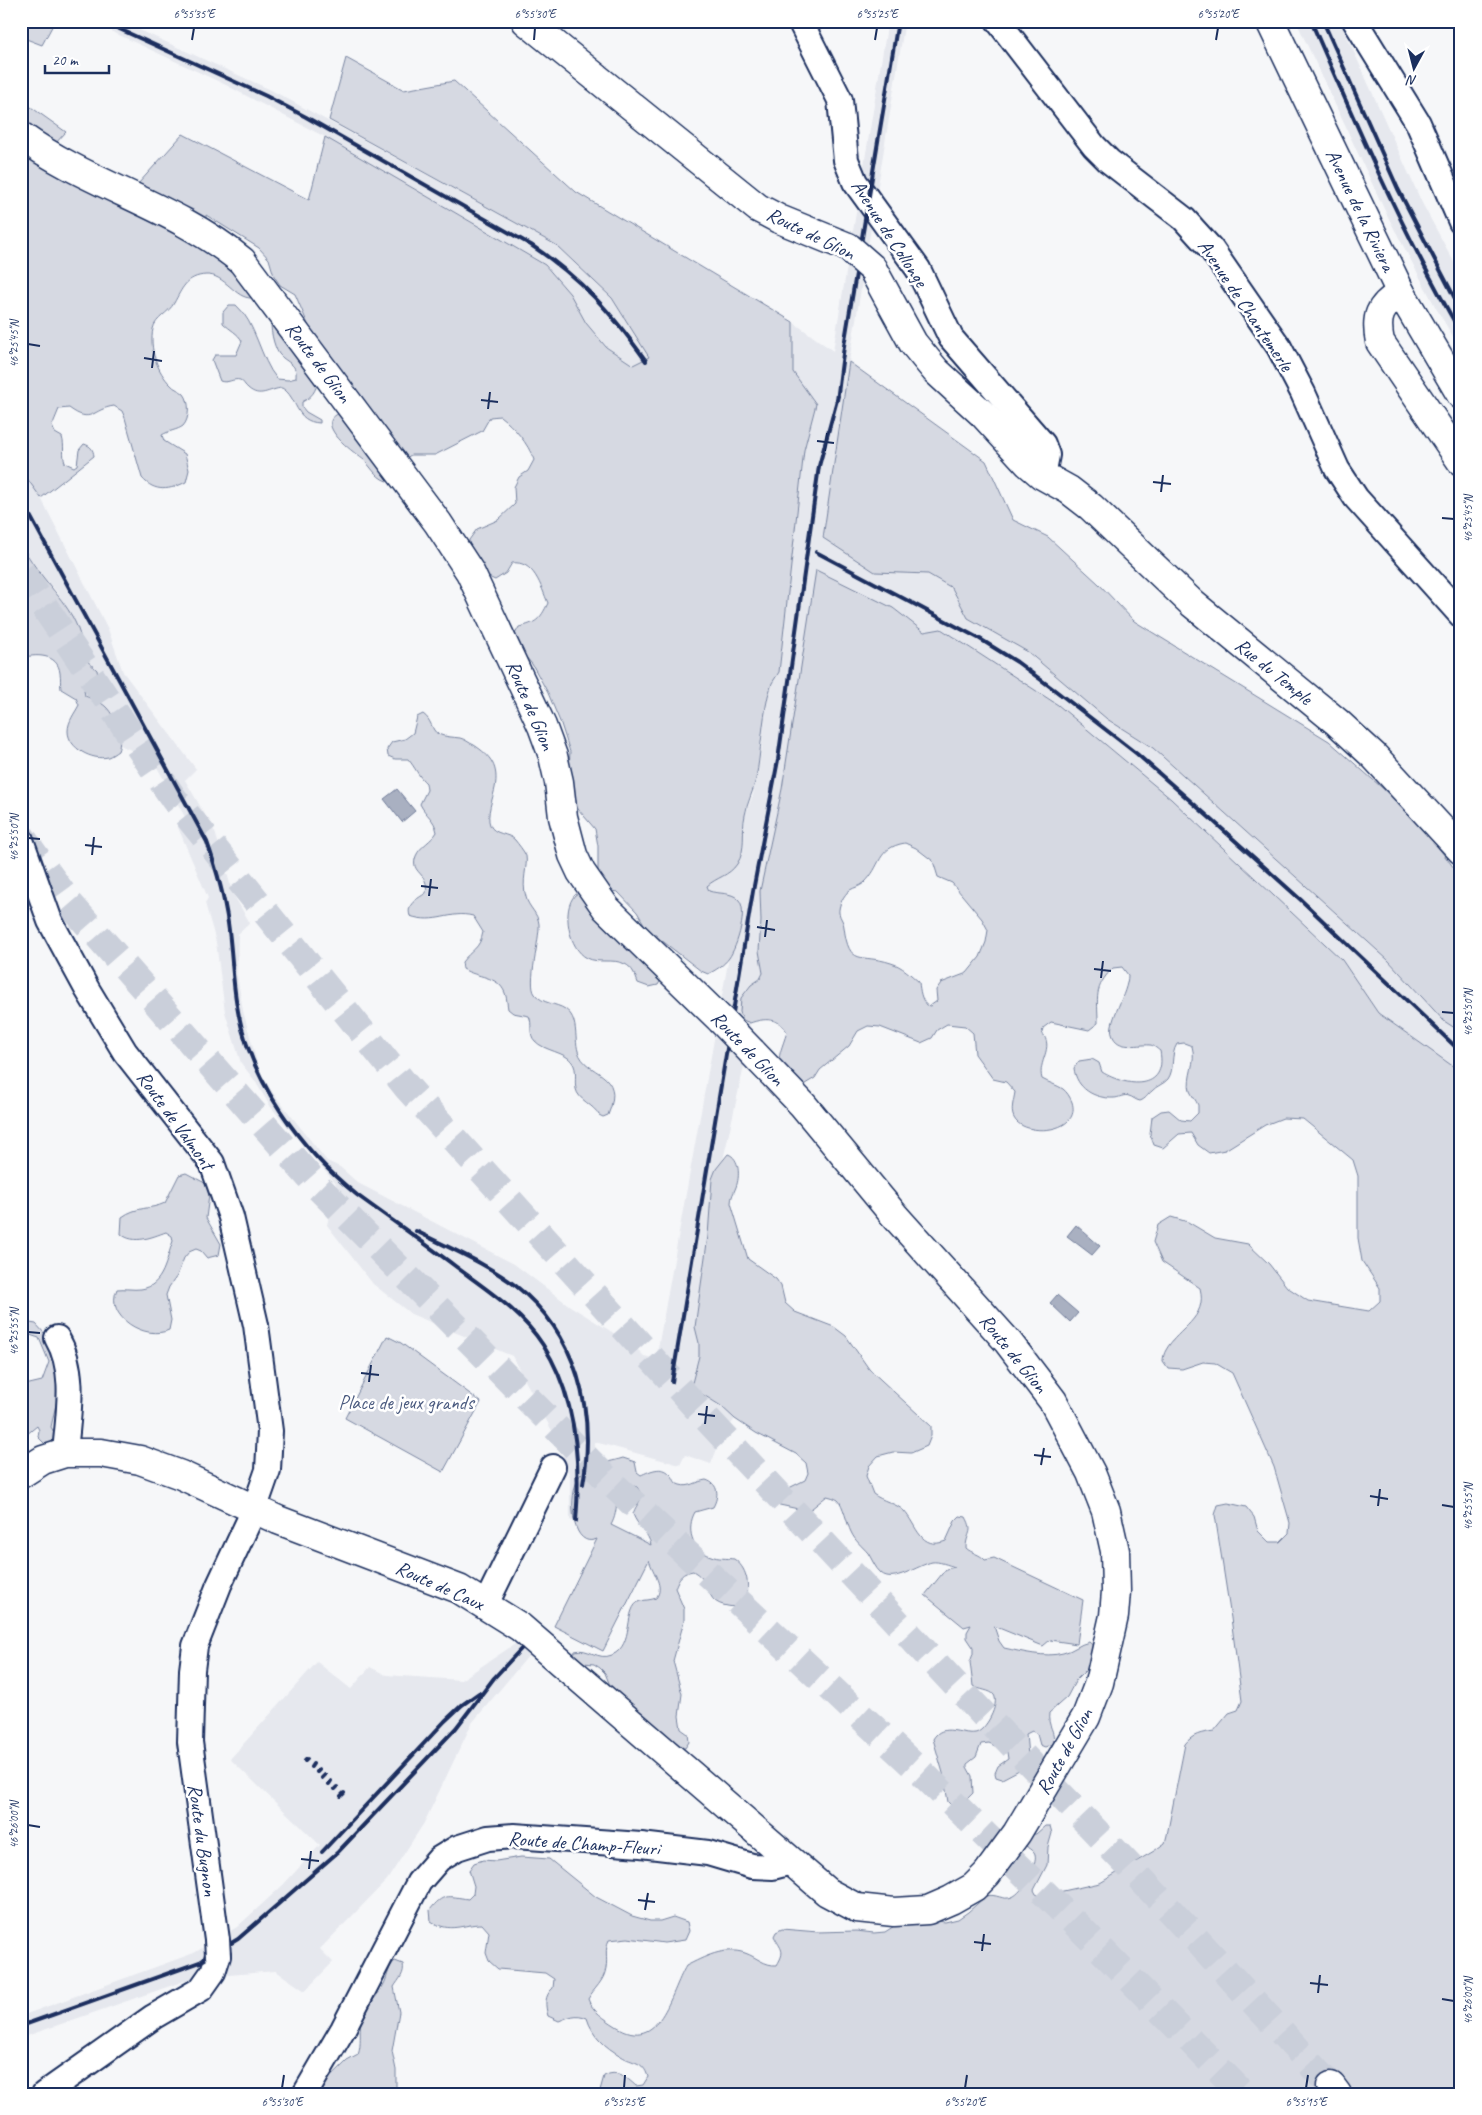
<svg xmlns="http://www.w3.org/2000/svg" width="1482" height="2115" viewBox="0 0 1482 2115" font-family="Caveat,sans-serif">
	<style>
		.built { fill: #e6e8ee }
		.green { fill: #d6d9e2; stroke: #7884a0; fill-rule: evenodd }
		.water { fill: #a9b0c1; stroke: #707c99 }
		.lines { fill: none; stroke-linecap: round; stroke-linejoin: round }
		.motorway-tunnel { stroke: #cacfda; stroke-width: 28; stroke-dasharray: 28 14; stroke-linecap: butt }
		.minor-casing { stroke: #1b2f5e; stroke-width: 28 }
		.tertiary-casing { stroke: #1b2f5e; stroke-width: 31 }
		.primary-casing { stroke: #1b2f5e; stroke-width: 31 }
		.motorway-casing { stroke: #1b2f5e; stroke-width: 31 }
		.minor { stroke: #fff; stroke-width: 24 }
		.tertiary { stroke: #fff; stroke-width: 28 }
		.primary { stroke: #fff; stroke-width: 28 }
		.motorway { stroke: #fff; stroke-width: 28 }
		.rail { stroke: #1b2f5e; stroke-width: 4 }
		.minor-bridge-casing { stroke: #1b2f5e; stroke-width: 28; stroke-linecap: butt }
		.tertiary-bridge-casing { stroke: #1b2f5e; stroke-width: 31; stroke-linecap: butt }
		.minor-bridge { stroke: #fff; stroke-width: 24 }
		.tertiary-bridge { stroke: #fff; stroke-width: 28 }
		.ticks { fill: none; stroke: #1b2f5e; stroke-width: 2 }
		.labels { text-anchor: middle; stroke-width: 5; stroke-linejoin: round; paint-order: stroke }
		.street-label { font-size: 20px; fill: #1b2f5e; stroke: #fff }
		.park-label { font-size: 20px; fill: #4a5a7f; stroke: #fff }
		.neatline { fill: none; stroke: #1b2f5e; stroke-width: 2 }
		.ticks-label { font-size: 12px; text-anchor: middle; fill: #1b2f5e }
	</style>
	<rect width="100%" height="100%" fill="#f6f7f9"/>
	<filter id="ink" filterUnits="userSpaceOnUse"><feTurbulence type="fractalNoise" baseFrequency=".02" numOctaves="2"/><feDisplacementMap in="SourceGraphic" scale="10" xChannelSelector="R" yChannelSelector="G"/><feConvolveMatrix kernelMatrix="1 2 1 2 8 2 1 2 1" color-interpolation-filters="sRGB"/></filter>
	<g filter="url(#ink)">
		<!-- built -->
		<path class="built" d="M89 21H120L271 90 556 245 612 298 649 357 633 365 606 347 586 323 570 294 545 265 325 137 222 83Z
			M888 21H905L849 362 838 446 875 572 928 574 952 588 968 618 1028 652 1107 719 1153 748 1388 960 1444 1021 1461 1032V1072L1378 1013 1342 960 1171 799 1058 705 941 629 924 632 893 608 782 789 760 891 761 921 759 951 763 973 760 979 745 991 743 1020 750 1023 749 1044 723 1160 716 1169 712 1179 708 1236 695 1327 699 1343V1356L692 1383 700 1394 721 1406 735 1419 723 1434 711 1464 685 1455 680 1465 595 1442 594 1469 582 1524 570 1520V1477L566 1464 558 1442 512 1356 411 1314 373 1284 327 1225 336 1184 270 1106 255 1081 241 1063 225 1012 216 942 205 903 208 898 177 825 185 817 153 760 120 745 115 719 105 706 85 696 84 690 94 685 97 670 84 658 58 593 43 577 21 545V470L41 498 108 629 123 672 196 769 185 780 215 832 233 894 250 923 238 934 237 975 243 1011 259 1070 273 1093 327 1161 340 1167 358 1183 514 1264 570 1306 633 1345 644 1356 656 1359 729 957 737 940 742 921V908L731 895 708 891 707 886 713 880 728 874 744 829 745 815 753 795 762 746 763 718 768 696 772 683 779 672 804 450 816 404 793 372V322L833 351Z
			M1296 21H1340L1422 203 1461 275V350L1436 308 1386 213Z
			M515 1644 529 1655 472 1723 424 1823 387 1880 320 1949 333 1962 305 1991 276 1971 193 1978 21 2038V2016L194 1953 237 1927 283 1885 320 1845 230 1759 317 1662 351 1689 370 1667 386 1675 461 1680Z"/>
		<!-- green -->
		<path class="green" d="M21 21H55L42 45 21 37Z
			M346 58 404 90 454 81 576 192 793 322V372L816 404 804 450 779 672 772 683 768 696C762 723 761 751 756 779 753 792 747 803 745 815 741 832 747 849 737 864 729 876 717 877 707 886L709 891C717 894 732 892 738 899 749 909 737 947 729 958 724 965 716 970 708 974L701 971 647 929 637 912 618 892 611 891 662 978 658 985 649 987 638 983C635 975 633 968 625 964 613 958 599 964 587 958 569 949 561 910 575 895 578 893 582 892 585 889 590 885 594 879 598 875V846L595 829 578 809 568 788 570 752 561 724 548 693 532 664 515 645 514 636 519 627C536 623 540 620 548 603 541 587 534 560 512 563L506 573 495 580C478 573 470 558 469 540L477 529 498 520 515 504 514 487 519 477 528 471 534 460C528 443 514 427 500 416L490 417 482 431 435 455H411L406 458 391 482C377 480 373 469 364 460 355 453 312 424 340 413L313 336 295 294 280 285 274 276 269 259 259 248 206 215 207 239 256 294 252 298C235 299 225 274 206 275 186 276 182 289 174 303 169 313 155 318 153 329 149 348 157 372 171 385 174 389 180 390 184 394 190 401 190 419 183 426 178 430 168 431 162 435L164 441 185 454 189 470 186 482C170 490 155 493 142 478L125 418 122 411 114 406C92 409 92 425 69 408L59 409 52 426 55 433 62 437C65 446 62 454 65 463L74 467 77 465 79 450 84 444C91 446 93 449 94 456L41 498 21 470V100L66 132 54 145 138 184 183 134 309 200 325 137 545 265 570 294 586 323 606 347 633 365 649 357 612 298 556 245 329 120Z
			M229 305H236C256 322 260 359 277 379L288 380 296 378C298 363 286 363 279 354 274 347 269 327 272 319L318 380C316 391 312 397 302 402V407L306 412 320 420V423C294 422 298 397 282 388 269 389 260 399 248 388 245 386 243 381 240 380 233 378 228 384 220 381L212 360 215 355H236L242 341C238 333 230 330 223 323V312Z
			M849 362 986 461 1013 520 1048 537 1099 584 1134 621 1329 741 1414 816 1461 877V1032L1444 1021 1388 960 1153 748 1107 719 1028 652 968 618 952 588 928 574 875 572 823 538Z
			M21 545C28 556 35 567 43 577 65 605 81 620 84 658L97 670 98 676 94 685 84 690 85 696C92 699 101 702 106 707 116 717 123 738 118 751 115 753 111 756 108 757 92 761 68 748 68 731 68 721 75 713 79 705L76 698 61 689C60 683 61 678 60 673 58 653 35 654 21 658Z
			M816 570 893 608 924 632 941 629 1058 705 1171 799 1342 960 1378 1013 1461 1072V2094H599L604 2076C617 2069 626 2077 636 2086L643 2085 648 2077C643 2060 633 2064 621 2056 605 2047 592 2035 587 2018 576 2013 569 2017 559 2021L548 2016C545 2005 544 1996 553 1988L554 1979 545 1973 498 1969 489 1961 486 1953 489 1932 482 1924C462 1924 450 1934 431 1921L430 1910C443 1893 448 1896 468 1899L473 1894 474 1886 469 1870 474 1863 483 1860 496 1861 521 1857 549 1859 596 1897 632 1916 650 1921H660L673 1917 687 1922 689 1931 685 1940 664 1943 628 1938 609 1940C604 1950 608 1958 606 1968 604 1982 594 1988 588 1999 592 2011 605 2019 616 2026 660 2054 670 1993 686 1966 704 1957 724 1946 745 1953 757 1957 764 1966 777 1965 786 1950 781 1950 774 1936L776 1932 782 1929 818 1932 856 1931 874 1933 885 1932 902 1921 924 1919 945 1922 958 1919 968 1912 986 1896C996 1893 1003 1901 1012 1897 1023 1893 1038 1865 1035 1854 1033 1848 1024 1846 1019 1843L1026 1834H1036L1045 1826H1050L1052 1833 1048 1847 1047 1865 1034 1890 1036 1894 1040 1896 1100 1883 1154 1851 1165 1843 1167 1835 1185 1744C1193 1734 1201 1733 1214 1731L1229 1713 1238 1710 1242 1701 1231 1618 1215 1515 1218 1505 1228 1503 1246 1507 1254 1517 1258 1531 1269 1542H1280L1289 1533 1290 1523 1274 1467 1232 1373 1215 1363 1203 1362 1182 1369 1168 1368 1163 1361C1163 1358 1164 1353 1166 1350 1178 1328 1208 1319 1200 1288L1162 1262 1153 1242 1158 1225 1171 1217 1188 1222 1215 1238 1248 1244 1269 1264 1287 1287 1308 1301 1369 1311 1380 1301V1288L1362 1261 1358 1238V1176L1353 1160 1303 1119 1283 1118 1265 1125 1225 1150 1209 1153 1198 1145 1191 1133 1179 1134 1163 1148 1154 1145 1150 1134 1152 1117 1161 1111 1169 1110 1181 1120 1190 1121 1198 1113V1105C1196 1100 1192 1096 1190 1091 1186 1077 1197 1062 1192 1046L1184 1043 1177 1044C1170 1055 1175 1069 1168 1079 1164 1084 1156 1086 1152 1091 1147 1095 1146 1099 1140 1101 1135 1100 1133 1097 1129 1096 1124 1094 1119 1098 1114 1098 1094 1099 1076 1088 1074 1068L1079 1061 1092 1059 1099 1063 1102 1072C1126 1087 1168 1092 1160 1051 1156 1048 1153 1045 1150 1045 1137 1044 1117 1051 1112 1034 1108 1020 1128 994 1128 975L1122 967 1113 968C1093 988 1098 997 1098 1023L1089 1030 1051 1022 1043 1028 1042 1033C1055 1048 1037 1061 1042 1079 1049 1083 1057 1085 1063 1089 1067 1092 1070 1097 1072 1102 1082 1134 1023 1137 1014 1118 1010 1110 1014 1100 1015 1092L1006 1082 993 1079 983 1065 975 1054 973 1033 965 1026 947 1024 937 1030 932 1038 921 1043 880 1027 868 1026 858 1031 849 1046 820 1070 815 1078 805 1084 795 1085C774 1059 777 1063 787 1032 779 1017 764 1018 750 1023L743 1020 740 1012 741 998 751 985 760 979 763 973 759 951 761 921 760 891 782 789ZM905 843 916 848 933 861 938 877 952 883 982 919 988 930 986 942 980 957 967 973 941 983 936 990 937 1001 930 1006 926 1005C921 998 920 991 919 982 911 975 902 966 891 963 861 953 849 968 844 927 844 922 840 918 839 913 838 906 844 894 850 890 855 887 859 887 864 883 882 866 876 848 905 843Z
			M423 714C432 720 431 730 438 734 444 737 453 737 460 738 465 739 469 743 474 745 491 756 499 767 495 788 493 798 486 815 490 825 494 835 509 833 515 840 518 844 524 851 526 856 528 866 521 881 526 897 528 907 538 913 539 924 540 939 527 984 535 994 542 1004 556 1003 565 1009 579 1018 574 1037 578 1051 585 1077 627 1070 608 1115L603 1117 599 1115C594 1105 578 1100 576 1089 574 1080 578 1070 572 1062 566 1052 544 1051 535 1041 528 1034 533 1024 529 1016L513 1013 508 1009C507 1004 507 998 505 993 498 975 477 978 463 969L462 962C471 950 480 949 483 932L473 916C450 910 436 925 410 916 406 904 417 899 426 893 430 872 409 874 416 856 420 846 432 841 437 832 434 818 426 816 420 804L427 790 426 783C418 776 415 767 408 759H395L388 756 387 749 392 742 405 739 413 733 417 717Z
			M728 1154C740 1158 740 1177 736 1187 734 1193 731 1196 731 1203L748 1259 776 1279 781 1286 785 1303 795 1312 834 1327 846 1336 869 1369 931 1426V1436L927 1446 911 1453 893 1452 878 1456 869 1466 866 1476 873 1494C882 1501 896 1503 904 1511 917 1525 920 1551 946 1541L955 1521 960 1516 966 1517C975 1533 966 1533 966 1548 971 1553 980 1554 985 1560L994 1558 1083 1600 1077 1644 1050 1640 1043 1646 994 1626 999 1641 1004 1648C1023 1652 1045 1658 1063 1653 1073 1651 1079 1644 1089 1642L1096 1648 1093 1663 1076 1680 1067 1697 1049 1713C1047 1727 1056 1730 1053 1744L1045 1747 1040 1745 1037 1734 1032 1731 1026 1734 1028 1756 1019 1770 1002 1779 996 1777 995 1773 998 1766 1008 1759 1007 1752 989 1743 981 1744 976 1757 967 1764V1767L972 1776 973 1793 960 1806H952L948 1802 943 1773 933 1739C943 1722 960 1735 975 1733 985 1732 1000 1704 994 1695 991 1690 979 1690 973 1686L970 1662 973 1654V1647L967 1638V1632L971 1625 964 1627 925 1595 946 1569 955 1567C948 1565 939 1561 932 1562 918 1565 893 1584 881 1573 875 1568 872 1559 868 1553 862 1546 855 1541 851 1532 847 1524 843 1504 838 1500 835 1498 831 1497 827 1496L811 1509 803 1510 775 1504 773 1496 805 1480 808 1473 806 1463 796 1454 756 1433 735 1419 721 1406 694 1389 692 1383 699 1356V1343L695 1327 708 1236 712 1179 716 1169Z
			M186 1173 203 1182 210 1188 206 1218 221 1244 219 1255 207 1258 201 1251 196 1249 189 1252 184 1258 177 1276 169 1287 166 1295 171 1320 169 1330C146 1341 104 1317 117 1289 125 1288 133 1290 141 1289 164 1286 166 1259 173 1241L172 1236 166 1232C152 1237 134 1245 121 1234L122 1217C137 1206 150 1210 165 1203L179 1175Z
			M24 1322 36 1324 45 1334 57 1352 58 1395 51 1427 57 1438 55 1443 45 1444 38 1437 39 1430 37 1426 21 1439V1386L42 1381 49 1362 39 1338 21 1332V1326Z
			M387 1336 401 1343 481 1402 443 1472 345 1418Z
			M623 1458 635 1462 637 1472 641 1475C650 1471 662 1465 670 1474 675 1478 673 1483 680 1485 690 1488 697 1481 706 1480 719 1484 719 1496 713 1507L695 1512C686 1528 691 1550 711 1556 718 1559 727 1558 734 1559 747 1568 749 1583 747 1598L735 1607C699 1604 718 1586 693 1571 682 1573 679 1577 675 1588L684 1609V1621L673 1661 682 1694 679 1716 681 1729 688 1734 689 1742 685 1748 678 1749 611 1688 605 1673 600 1668 594 1664 584 1663 574 1656 575 1651C588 1647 598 1661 612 1655 635 1645 623 1608 640 1601 645 1600 651 1600 656 1598 665 1587 653 1573 649 1560L603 1651 554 1626 597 1539C569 1551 567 1487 582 1473 591 1464 611 1462 623 1458ZM628 1484 637 1487C646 1500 637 1501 633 1514 637 1526 649 1533 651 1545L611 1525C620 1509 612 1497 628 1484Z
			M395 1961 403 1964C405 1974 399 1979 394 1987L399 2012 392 2051 396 2070V2094H313L347 2061 358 2055C362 2044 359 2033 361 2021 364 2007 378 1997 384 1984 388 1976 388 1967 395 1961Z"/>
		<!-- water -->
		<path class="water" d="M397 789 415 811 402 822 384 799Z
			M1076 1225 1100 1246 1092 1255 1067 1236Z
			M1057 1295 1078 1313 1070 1322 1050 1303Z"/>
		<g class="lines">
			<!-- motorway-tunnel -->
			<path class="motorway-tunnel" d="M21 572 174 799 406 1086 695 1406 982 1713 1129 1866 1331 2086
				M21 836 70 904 319 1188 608 1480 928 1779 1085 1933 1243 2094"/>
			<!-- minor casing -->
			<g class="minor-casing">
				<path id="minor" d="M800 21 840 100 846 160 855 182 918 269 951 338 1043 444 1047 455 1043 476
					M998 21 1094 146 1109 161 1184 219 1212 250 1279 347 1303 393 1337 469 1356 498 1461 615
					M1355 21 1418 123 1461 222
					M21 840 50 921 87 989 125 1052 212 1163 231 1217 256 1325 270 1431 268 1470 254 1510 219 1585 195 1646 192 1670 190 1742 217 1940
					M57 1338C77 1372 68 1415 65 1453
					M486 1604 553 1467
					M44 2094 153 2017 201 1989 213 1972 218 1956
					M305 2094 343 2029 419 1882 439 1859 457 1848 488 1838 514 1836 641 1845 708 1853 752 1866 773 1867 792 1862"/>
			</g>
			<!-- tertiary casing -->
			<g class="tertiary-casing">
				<path id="tertiary" d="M526 21 758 208 779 219 848 247
					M21 136C90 186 176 206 242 261L438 523 470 572 542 726 553 756 559 782 563 817 573 855 581 872 606 908 721 1020
					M872 268 913 343 936 371 984 415 1028 463 1042 475 1069 490 1091 507 1193 604 1337 722 1374 756 1461 850
					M1401 293C1379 306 1375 317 1380 342L1461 461
					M21 1474 43 1460 65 1453H101L140 1460 181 1475 278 1520 459 1589 520 1627 827 1892 857 1908 894 1912 928 1910 951 1900 974 1887 987 1874 1017 1833 1086 1717 1099 1683 1114 1616 1116 1591 1115 1551 1106 1511 1091 1473 1053 1401 1008 1342 894 1215 803 1105 752 1052"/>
			</g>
			<!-- primary casing -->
			<g class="primary-casing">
				<path id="primary" d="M1270 21 1401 293 1461 395"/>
			</g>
			<!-- motorway casing -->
			<g class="motorway-casing">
				<path id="motorway" d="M1331 2086 1337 2094"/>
			</g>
			<!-- minor -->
			<use href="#minor" class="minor"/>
			<!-- tertiary -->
			<use href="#tertiary" class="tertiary"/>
			<!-- primary -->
			<use href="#primary" class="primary"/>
			<!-- motorway -->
			<use href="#motorway" class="motorway"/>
			<!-- rail -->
			<path class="rail" d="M102 21 266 96 306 117 531 245C582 279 611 312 646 361
				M1311 21C1357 127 1403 233 1461 333
				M1323 21 1398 189 1461 310
				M837 401 844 346 898 21
				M21 499 207 842C216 868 224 895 228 923 232 950 232 978 237 1006 249 1079 300 1149 357 1195 390 1219 423 1242 455 1266 487 1290 521 1311 543 1345 576 1396 581 1461 576 1521
				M816 552 980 639 1017 662 1056 691 1137 754 1211 819 1301 900 1461 1052
				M416 1231C449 1248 486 1263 516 1286 577 1334 596 1410 583 1484
				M672 1382 753 891 778 760 819 466 838 396
				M305 1761 307 1759
				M311 1767 313 1764
				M317 1772 319 1770
				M322 1778 325 1775
				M329 1784 331 1781
				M335 1789 337 1787
				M341 1796 344 1793
				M322 1852 445 1721 462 1705 479 1693
				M21 2026 200 1962 238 1939 338 1852 456 1728 494 1678 521 1649"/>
			<!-- minor-bridge casing -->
			<g class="minor-bridge-casing">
				<path id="minor-bridge" d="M217 1940 218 1956"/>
			</g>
			<!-- tertiary-bridge casing -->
			<g class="tertiary-bridge-casing">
				<path id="tertiary-bridge" d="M848 247 872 268
					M721 1020 752 1052"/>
			</g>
			<!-- minor-bridge -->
			<use href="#minor-bridge" class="minor-bridge"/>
			<!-- tertiary-bridge -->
			<use href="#tertiary-bridge" class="tertiary-bridge"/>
		</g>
	</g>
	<!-- ticks -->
	<path class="ticks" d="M192 40 194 28M534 40 535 28M875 40 877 28M1216 40 1218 28M28 344 40 346M144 358 162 361M152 368 154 351M481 400 498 402M488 409 490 392M817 441 834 443M825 451 827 433M1153 482 1171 484M1161 492 1163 475M1442 518 1454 519M28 838 40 839M85 845 102 847M92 855 94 837M421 886 438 888M429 896 431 879M757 927 775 930M765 937 767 920M1094 969 1111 971M1101 978 1103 961M1442 1012 1454 1013M28 1332 40 1333M361 1373 379 1375M369 1382 371 1365M698 1414 715 1416M705 1424 707 1406M1034 1455 1051 1457M1041 1465 1044 1448M1370 1496 1388 1499M1442 1505 1454 1507M1378 1506 1380 1489M28 1825 40 1827M301 1859 319 1861M309 1869 311 1851M638 1900 655 1902M645 1910 648 1893M974 1942 991 1944M982 1951 984 1934M1310 1983 1328 1985M1318 1993 1320 1975M1442 1999 1454 2001M282 2088 284 2075M624 2088 625 2075M965 2088 967 2075M1306 2088 1308 2075"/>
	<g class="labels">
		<!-- street labels -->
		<g class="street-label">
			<text transform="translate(1361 210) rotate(64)" y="7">Avenue de la Riviera</text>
			<text transform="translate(811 233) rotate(26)" y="7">Route de Glion</text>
			<text transform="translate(890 233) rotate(57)" y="7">Avenue de Collonge</text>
			<text transform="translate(1246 305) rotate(56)" y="7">Avenue de Chantemerle</text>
			<text transform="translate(319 362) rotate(53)" y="7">Route de Glion</text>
			<text transform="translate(1274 671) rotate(39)" y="7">Rue du Temple</text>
			<text transform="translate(531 705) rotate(67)" y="7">Route de Glion</text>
			<text transform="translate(748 1048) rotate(46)" y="7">Route de Glion</text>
			<text transform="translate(176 1120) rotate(54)" y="7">Route de Valmont</text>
			<text transform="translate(1014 1353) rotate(51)" y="7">Route de Glion</text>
			<text transform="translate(440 1585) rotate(24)" y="7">Route de Caux</text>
			<text transform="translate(1064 1751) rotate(-61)" y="7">Route de Glion</text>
			<text transform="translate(203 1840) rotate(82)" y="7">Route du Bugnon</text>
			<text transform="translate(584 1843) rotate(4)" y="7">Route de Champ-Fleuri</text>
		</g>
		<!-- park labels -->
		<g class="park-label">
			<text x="406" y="1409">Place de jeux grands</text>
		</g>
	</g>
	<!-- margin -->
	<rect width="1482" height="2115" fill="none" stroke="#fff" stroke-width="55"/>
	<!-- north arrow -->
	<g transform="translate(1414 68) rotate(187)" stroke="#ffffff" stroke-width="4" paint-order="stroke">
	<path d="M0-4L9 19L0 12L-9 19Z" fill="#1b2f5e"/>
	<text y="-8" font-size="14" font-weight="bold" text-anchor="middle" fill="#1b2f5e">N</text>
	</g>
	<!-- scale -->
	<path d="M45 65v8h64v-8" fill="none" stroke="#1b2f5e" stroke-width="2.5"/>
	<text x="52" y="65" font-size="15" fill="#1b2f5e" stroke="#ffffff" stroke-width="4" paint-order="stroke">20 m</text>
	<rect x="28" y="28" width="1426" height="2060" class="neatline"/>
	<g class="ticks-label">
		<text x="194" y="18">6°55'35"E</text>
		<text x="535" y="18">6°55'30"E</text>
		<text x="877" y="18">6°55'25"E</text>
		<text x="1218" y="18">6°55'20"E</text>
		<text transform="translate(14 344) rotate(-90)" y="4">46°25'45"N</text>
		<text transform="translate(1468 519) rotate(-90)" y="4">46°25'45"N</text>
		<text transform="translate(14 838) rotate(-90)" y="4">46°25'50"N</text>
		<text transform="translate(1468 1013) rotate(-90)" y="4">46°25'50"N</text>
		<text transform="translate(14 1332) rotate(-90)" y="4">46°25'55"N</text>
		<text transform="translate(1468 1507) rotate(-90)" y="4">46°25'55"N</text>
		<text transform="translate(14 1825) rotate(-90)" y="4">46°26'00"N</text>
		<text transform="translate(1468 2001) rotate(-90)" y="4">46°26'00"N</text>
		<text x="282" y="2106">6°55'30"E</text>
		<text x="624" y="2106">6°55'25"E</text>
		<text x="965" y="2106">6°55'20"E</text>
		<text x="1306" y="2106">6°55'15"E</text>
	</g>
</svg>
